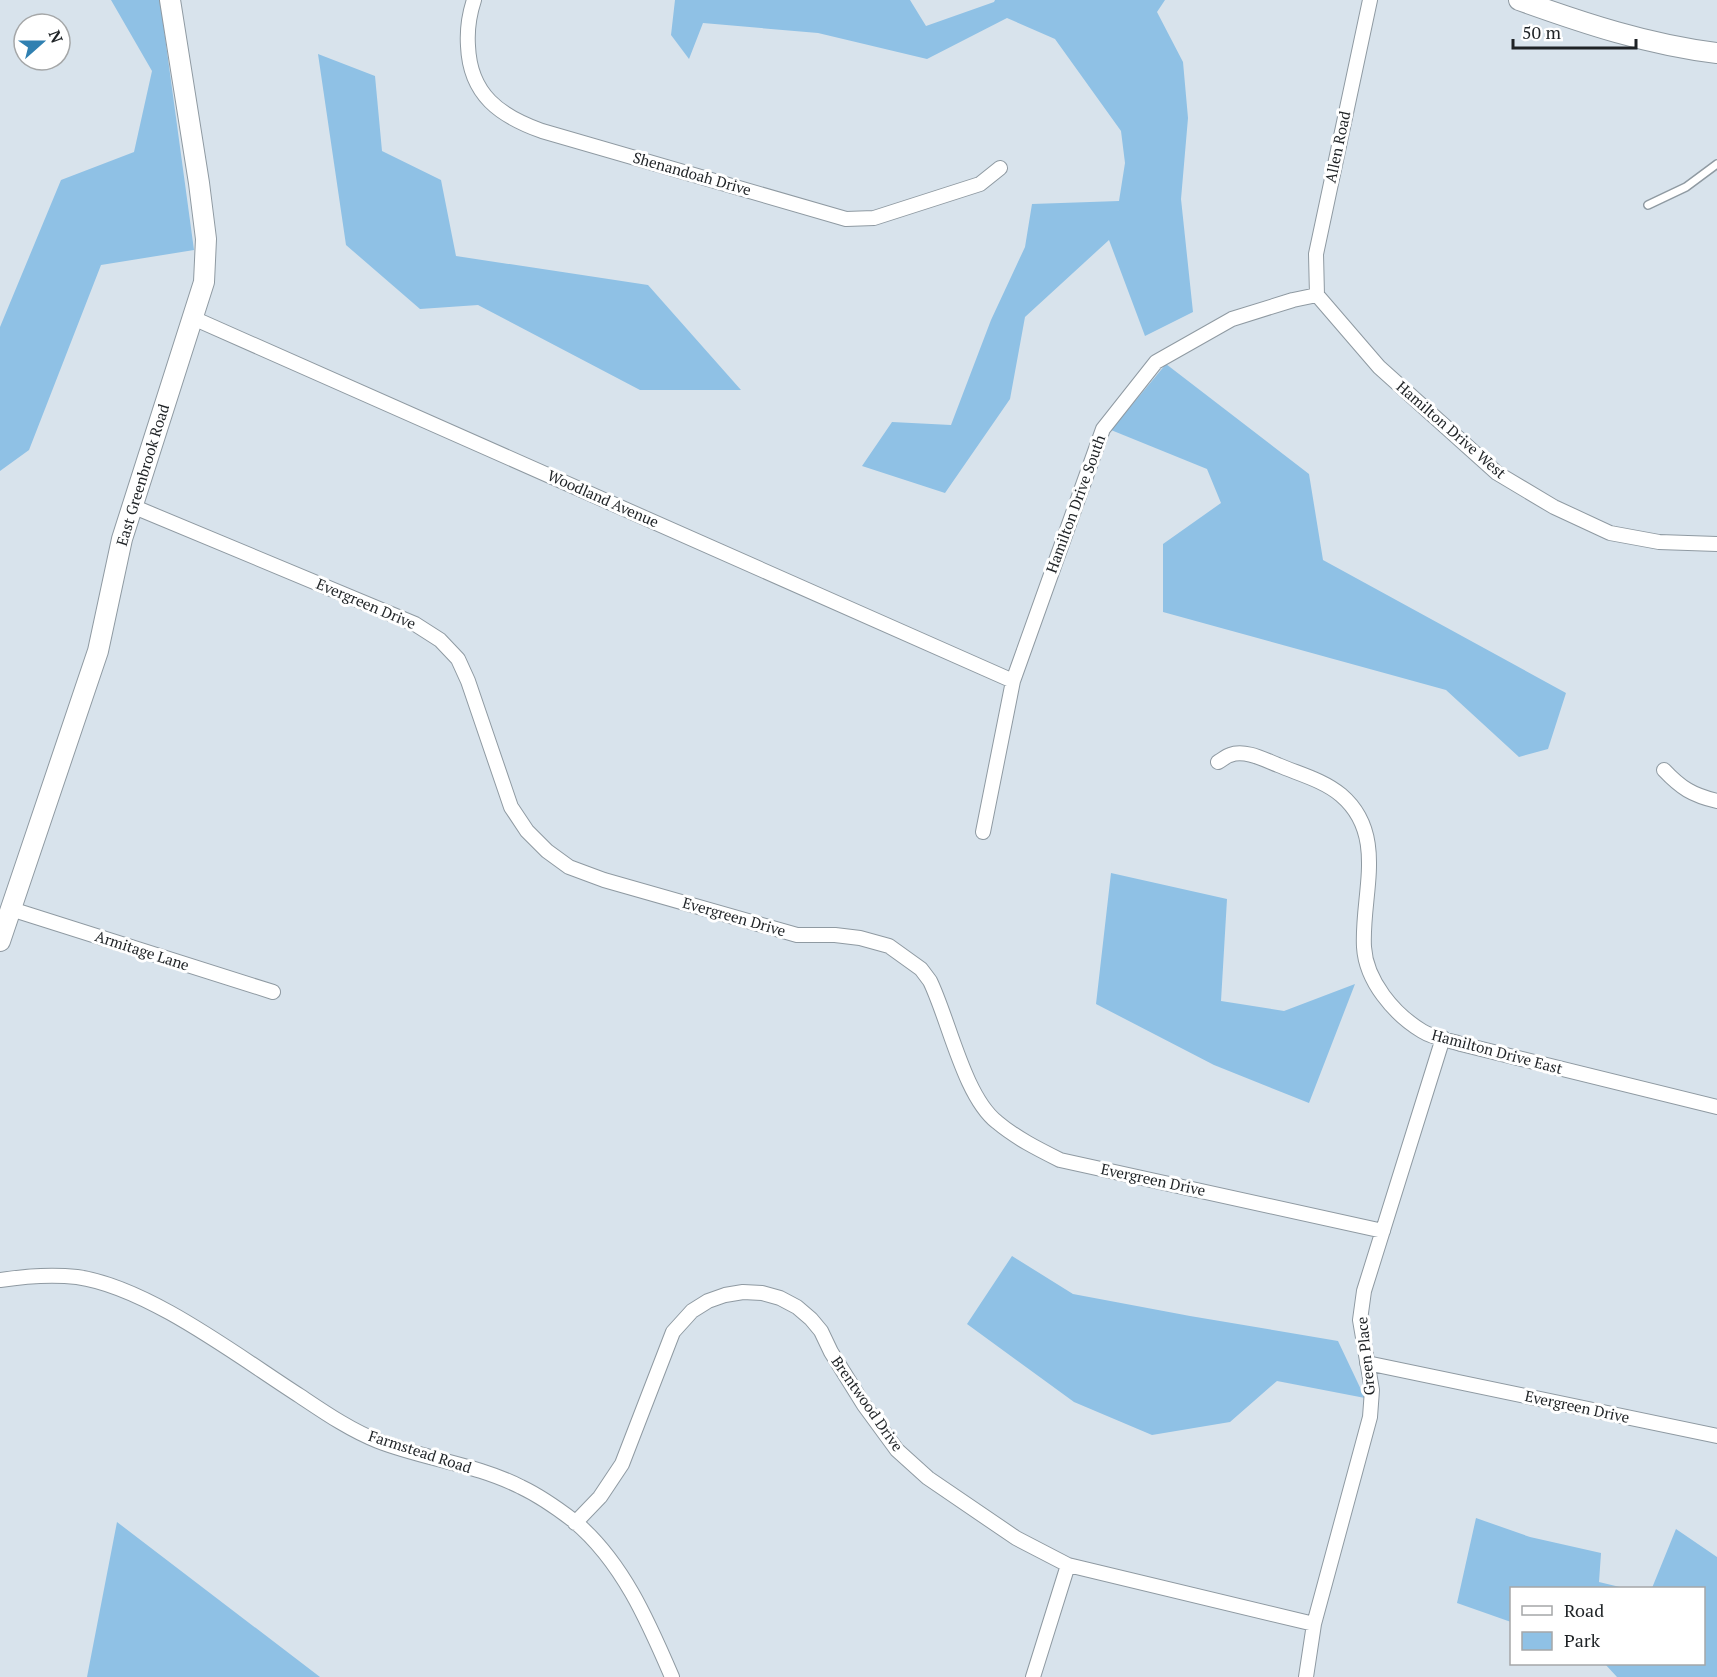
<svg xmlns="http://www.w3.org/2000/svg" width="1717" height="1677" viewBox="0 0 1717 1677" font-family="'PT Serif',serif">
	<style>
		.green { fill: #8fc1e5 }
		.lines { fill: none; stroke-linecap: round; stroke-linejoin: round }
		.lane-casing { stroke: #8f9aa2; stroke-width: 10 }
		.street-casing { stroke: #8f9aa2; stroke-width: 16 }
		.secondary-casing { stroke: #8f9aa2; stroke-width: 22 }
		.lane { stroke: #fff; stroke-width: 7 }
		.street { stroke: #fff; stroke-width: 14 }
		.secondary { stroke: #fff; stroke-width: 20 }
		.labels { text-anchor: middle; stroke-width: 6; stroke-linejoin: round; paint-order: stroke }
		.street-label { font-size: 15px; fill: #1f2326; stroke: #fff }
	</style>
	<rect width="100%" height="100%" fill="#d8e3ec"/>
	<!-- green -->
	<path class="green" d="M111 0H160L194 250 101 265 29 450 0 471V327L61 180 134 152 152 71Z
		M675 0H910L926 26 994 2 995 0H1165L1157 12 1183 62 1188 118 1181 199 1193 312 1145 336 1109 240 1025 317 1010 399 945 493 862 466 892 422 951 425 991 320 1025 247 1032 204 1119 201 1125 163 1121 131 1055 39 1007 18 927 59 818 33 703 23 689 59 671 35Z
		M318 54 375 76 382 151 441 180 456 256 648 285 741 390H640L478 305 420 309 346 245Z
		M1166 364 1309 474 1323 560 1566 693 1548 749 1519 757 1446 690 1163 612V544L1221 503 1207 469 1111 430Z
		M1111 873 1227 899 1221 1001 1284 1011 1355 984 1309 1103 1214 1065 1096 1004Z
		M1012 1256 1073 1294 1190 1316 1338 1341 1365 1398 1277 1381 1230 1422 1152 1435 1074 1402 967 1324Z
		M1476 1518 1530 1537 1601 1553 1599 1582 1624 1588H1512L1511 1622 1457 1603Z
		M117 1522 320 1677H87Z
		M1676 1529 1717 1557V1677H1617L1605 1664H1704V1588H1652Z"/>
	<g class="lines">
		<!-- lane casing -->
		<g class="lane-casing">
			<path id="lane" d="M1648 205 1686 187 1717 164"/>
		</g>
		<!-- street casing -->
		<g class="street-casing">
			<path id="street" d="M474 0C469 15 467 31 468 46 470 95 500 116 542 131L846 219 874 218 980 184 1000 168
				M1317 295 1379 367 1497 473 1554 507 1610 533 1659 542 1717 544
				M1317 295 1316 254 1370 0
				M193 318 1013 681
				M132 506 415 624 440 640 458 659 468 681 511 807 527 831 547 851 569 867 604 880 797 935H835L860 938 889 946 921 969 930 981C949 1020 964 1096 997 1122 1016 1138 1038 1149 1060 1160L1383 1231
				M1218 762C1222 760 1226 756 1230 755 1245 749 1265 760 1278 765 1299 774 1323 780 1341 795 1388 835 1361 895 1364 947 1366 981 1394 1014 1422 1031 1433 1038 1448 1040 1461 1044L1717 1107
				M1664 770C1681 788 1692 795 1717 801
				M983 832 1013 681 1103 429 1156 362 1232 319 1293 300 1317 295
				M11 909 273 992
				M0 1280C26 1276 51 1274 77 1277 148 1287 239 1357 300 1396 324 1412 350 1430 378 1441 424 1459 476 1464 521 1487 540 1496 557 1508 574 1521 622 1561 648 1621 672 1677
				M1367 1363 1717 1436
				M575 1523 600 1497 622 1464 673 1332 692 1311 708 1301 725 1295 743 1292 762 1293 780 1298 797 1307 811 1319 821 1331 831 1352 864 1405 897 1450 928 1478 1016 1538 1068 1565 1314 1624
				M1033 1677 1068 1565
				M1306 1677 1314 1624 1370 1417 1372 1390 1360 1320 1364 1291 1443 1038"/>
		</g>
		<!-- secondary casing -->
		<g class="secondary-casing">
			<path id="secondary" d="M1519 0C1583 23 1649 45 1717 53
				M0 941 98 651 122 539 204 282 206 239 199 183 170 0"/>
		</g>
		<!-- lane -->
		<use href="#lane" class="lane"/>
		<!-- street -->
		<use href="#street" class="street"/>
		<!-- secondary -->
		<use href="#secondary" class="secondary"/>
	</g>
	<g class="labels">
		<!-- street labels -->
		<g class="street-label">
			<text transform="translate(1338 147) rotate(-78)" y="5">Allen Road</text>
			<text transform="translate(692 174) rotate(16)" y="5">Shenandoah Drive</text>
			<text transform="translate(1451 430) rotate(41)" y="5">Hamilton Drive West</text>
			<text transform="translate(143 475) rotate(-73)" y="5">East Greenbrook Road</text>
			<text transform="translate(603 499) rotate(24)" y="5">Woodland Avenue</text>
			<text transform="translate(1076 504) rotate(-70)" y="5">Hamilton Drive South</text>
			<text transform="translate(366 604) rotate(23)" y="5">Evergreen Drive</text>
			<text transform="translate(734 917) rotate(16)" y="5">Evergreen Drive</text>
			<text transform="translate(142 951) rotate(18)" y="5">Armitage Lane</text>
			<text transform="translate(1497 1052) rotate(15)" y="5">Hamilton Drive East</text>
			<text transform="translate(1153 1180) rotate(12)" y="5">Evergreen Drive</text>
			<text transform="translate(1366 1356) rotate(-96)" y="5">Green Place</text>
			<text transform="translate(867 1404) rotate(55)" y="5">Brentwood Drive</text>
			<text transform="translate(1577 1407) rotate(12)" y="5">Evergreen Drive</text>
			<text transform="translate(420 1452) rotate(18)" y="5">Farmstead Road</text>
		</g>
	</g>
	<!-- legend -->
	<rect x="1510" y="1587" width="195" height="78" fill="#ffffff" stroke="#a5a7a8" stroke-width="1.5"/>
	<rect x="1522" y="1606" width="30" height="9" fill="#ffffff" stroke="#a5a7a8" stroke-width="1.5"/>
	<text x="1564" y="1617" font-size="18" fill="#1f2326">Road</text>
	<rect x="1522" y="1632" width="30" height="18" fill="#8fc1e5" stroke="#a5a7a8" stroke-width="1.5"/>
	<text x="1564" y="1647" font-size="18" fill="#1f2326">Park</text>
	<!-- north arrow -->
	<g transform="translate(42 42) rotate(69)"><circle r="28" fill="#ffffff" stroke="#a5a7a8" stroke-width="1.5"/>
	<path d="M0-4.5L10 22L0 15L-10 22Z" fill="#3080b1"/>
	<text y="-9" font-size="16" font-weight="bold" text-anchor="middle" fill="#1f2326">N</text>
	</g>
	<!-- scale -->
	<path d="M1513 39v9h123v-9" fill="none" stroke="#1f2326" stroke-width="3"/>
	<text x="1522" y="39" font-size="18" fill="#1f2326" stroke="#ffffff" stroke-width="4.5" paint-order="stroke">50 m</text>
</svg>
